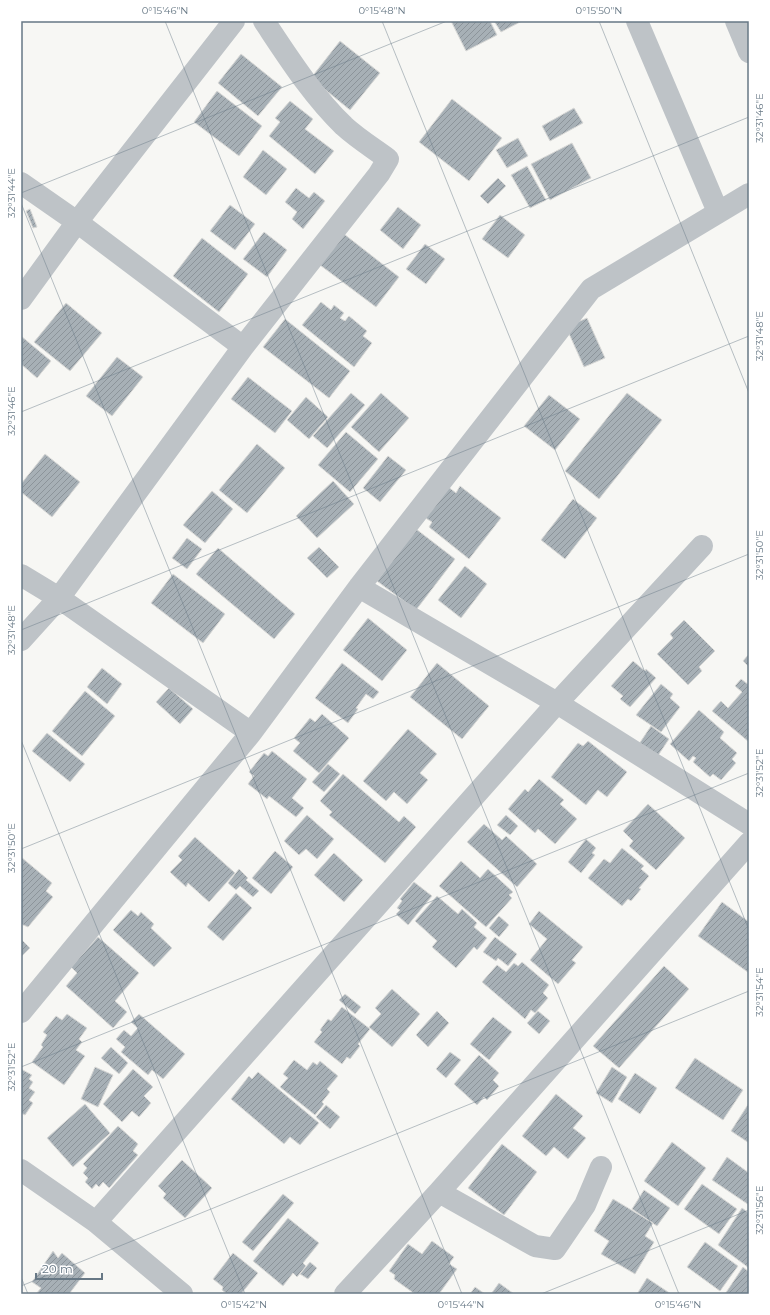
<svg xmlns="http://www.w3.org/2000/svg" width="770" height="1315" viewBox="0 0 770 1315" font-family="Montserrat,sans-serif">
	<style>
		.building { fill: url(#building-hatch); stroke: #d9d9d7 }
		.lines { fill: none; stroke-linecap: round; stroke-linejoin: round }
		.minor { stroke: #bec3c7; stroke-width: 22 }
		.ticks { fill: none; stroke: #677885; stroke-width: 1; stroke-opacity: 0.45 }
		.neatline { fill: none; stroke: #677885; stroke-width: 1.5 }
		.ticks-label { font-size: 10px; text-anchor: middle; fill: #677885 }
	</style>
	<defs>
		<pattern id="building-hatch" width="6" height="6" patternUnits="userSpaceOnUse"><rect width="6" height="6" fill="#a7b0b6"/><path d="M-1 1l2-2M0 6l6-6M5 7l2-2" fill="none" stroke="#8c949a"/></pattern>
	</defs>
	<rect width="100%" height="100%" fill="#f7f7f4"/>
	<!-- building -->
	<path class="building" d="M451 21H490L497 35 466 51Z
		M494 21H522L501 32Z
		M340 41 380 73 350 110 311 78Z
		M241 54 282 87 258 116 218 83Z
		M217 91 262 126 239 156 194 122Z
		M452 99 502 138 469 181 419 142Z
		M290 101 313 119 305 129 334 151 315 174 269 136 280 122 275 118Z
		M574 108 583 123 550 141 542 126Z
		M518 138 528 156 507 168 496 150Z
		M572 143 591 178 550 200 531 164Z
		M263 150 287 169 266 195 243 177Z
		M527 166 546 200 530 208 511 175Z
		M498 178 506 186 488 204 480 196Z
		M296 188 309 198 314 192 325 201 303 229 292 219 297 212 285 202Z
		M230 205 255 224 235 250 210 231Z
		M398 207 421 225 403 249 380 230Z
		M30 209 37 227 33 228 26 211Z
		M500 215 525 235 508 258 482 239Z
		M264 232 287 250 267 277 243 259Z
		M344 234 399 277 376 307 320 265Z
		M202 238 248 274 219 312 173 276Z
		M425 244 445 259 426 284 406 269Z
		M321 302 331 310 334 305 344 313 340 318 345 321 349 316 367 331 363 336 372 343 354 367 302 325Z
		M66 303 102 333 70 371 34 342Z
		M587 318 605 358 584 367 566 327Z
		M285 319 350 371 329 398 263 347Z
		M21 336 51 361 37 378 21 364Z
		M117 357 143 377 112 416 86 396Z
		M248 377 292 411 275 433 231 399Z
		M351 393 365 405 327 448 313 436Z
		M381 393 409 418 379 452 351 427Z
		M627 393 662 420 599 499 565 471Z
		M549 395 580 419 555 450 524 426Z
		M306 397 328 417 309 439 287 420Z
		M346 432 378 459 350 492 318 465Z
		M257 444 285 468 247 513 219 490Z
		M45 454 80 482 52 517 21 492V484Z
		M388 456 406 470 380 502 363 488Z
		M333 481 354 504 317 538 296 516Z
		M447 486 456 493 460 486 501 518 469 559 429 527 432 522 424 517Z
		M212 491 233 509 205 543 183 525Z
		M573 499 597 518 565 559 541 540Z
		M416 529 455 559 416 610 377 581Z
		M187 538 202 549 187 569 172 558Z
		M319 547 339 567 327 578 307 558Z
		M218 548 295 614 274 639 196 574Z
		M465 566 487 584 461 618 438 600Z
		M173 574 225 614 203 643 151 603Z
		M368 618 407 650 382 681 343 650Z
		M684 620 715 651 699 667 702 671 688 685 657 654 673 638 670 634Z
		M749 654V667L743 661Z
		M633 661 645 671 646 669 656 678 630 707 620 699 623 696 611 686Z
		M342 663 379 692 373 699 366 694 356 708 358 709 348 723 315 698Z
		M437 663 489 706 462 739 410 697Z
		M102 668 122 684 107 704 87 687Z
		M741 679 749 685V742L712 711 721 701 728 708 742 692 735 686Z
		M661 684 673 694 670 698 680 707 661 732 636 715Z
		M169 688 193 709 180 724 156 702Z
		M85 691 115 716 82 756 52 731Z
		M699 710 724 732 720 738 737 753 732 759 736 763 721 780 713 774 710 777 693 762 696 758 693 756 689 761 670 744Z
		M322 714 349 738 319 773 293 751 300 743 294 738 310 718 315 722Z
		M651 726 669 739 657 757 639 744Z
		M408 729 437 754 420 773 428 780 407 804 394 792 386 801 363 781Z
		M47 733 85 764 70 782 32 751Z
		M588 741 627 772 607 797 598 790 586 805 551 777 578 743 583 746Z
		M272 751 307 779 292 798 304 808 296 817 269 796 267 799 248 784 254 776 249 772 264 753 268 756Z
		M328 764 340 774 324 792 312 782Z
		M343 774 399 822 404 816 416 827 385 863 329 815 332 812 320 801Z
		M539 779 564 800 560 804 577 819 555 844 538 829 535 833 508 809 525 789 528 792Z
		M648 804 685 838 656 870 629 846 633 841 623 831Z
		M307 815 334 839 317 859 306 849 299 855 284 841Z
		M506 815 518 826 510 835 497 825Z
		M484 824 502 840 506 836 537 864 517 887 467 842Z
		M195 837 235 873 209 902 188 883 186 887 170 872 182 860 178 856Z
		M586 839 596 848 592 853 595 855 581 873 568 862Z
		M622 848 644 866 641 869 649 876 639 888 641 889 631 901 628 899 622 906 588 878 604 859 610 863Z
		M275 851 293 867 271 894 252 878Z
		M334 853 363 880 344 902 314 875Z
		M21 857 52 883 46 891 53 897 28 927 21 924Z
		M461 861 480 878 488 869 513 892 509 895 512 898 486 927 439 886Z
		M239 869 248 878 246 880 259 891 253 897 240 886 236 890 228 883Z
		M414 882 432 896 408 925 396 914 400 910 397 908 402 901 400 899Z
		M236 893 252 908 223 941 207 927Z
		M437 896 458 914 462 909 477 923 474 927 487 938 477 950 474 947 456 968 432 947 437 941 415 921Z
		M722 902 749 922V973L698 936Z
		M131 910 138 916 141 912 154 924 151 928 172 948 154 967 113 930Z
		M539 911 583 947 572 960 576 963 558 984 530 960 547 939 529 924Z
		M499 916 509 925 499 937 489 928Z
		M98 937 139 973 115 1001 127 1012 113 1028 66 986 77 973 71 967Z
		M495 937 517 954 508 966 498 958 496 961 483 952Z
		M21 939 30 948 21 957Z
		M522 962 549 985 543 993 548 998 535 1013 531 1010 525 1019 482 982 497 965 506 972 514 963 518 966Z
		M664 966 689 989 619 1068 593 1046Z
		M392 989 420 1014 392 1047 369 1027 381 1014 375 1008Z
		M345 994 361 1007 355 1014 339 1000Z
		M342 1007 370 1029 358 1044 360 1046 350 1059 347 1057 342 1064 314 1042 322 1032 320 1030 328 1019 331 1021Z
		M437 1011 449 1023 428 1047 416 1035Z
		M538 1011 550 1021 539 1034 527 1023Z
		M67 1014 87 1028 79 1039 82 1042 76 1050 85 1056 64 1085 32 1062 43 1047 41 1045 47 1035 43 1032 56 1016 62 1020Z
		M139 1014 185 1054 163 1079 152 1070 148 1075 121 1052 125 1047 116 1039 124 1030 131 1036 138 1028 131 1022Z
		M493 1017 512 1032 489 1060 470 1044Z
		M111 1047 128 1063 119 1074 101 1058Z
		M450 1052 461 1060 446 1078 436 1069Z
		M479 1055 499 1073 493 1080 499 1086 487 1100 484 1097 477 1105 454 1084Z
		M695 1058 743 1090 723 1120 675 1088Z
		M294 1060 307 1070 313 1062 317 1065 320 1061 338 1076 327 1089 330 1092 322 1102 324 1104 315 1115 280 1087 288 1078 283 1074Z
		M95 1067 113 1075 98 1107 81 1099Z
		M612 1067 627 1077 612 1103 596 1093Z
		M21 1069 32 1075 29 1079 33 1082 29 1088 35 1092 29 1100 33 1103 25 1115 21 1113Z
		M133 1069 153 1087 144 1096 151 1103 139 1117 132 1111 122 1122 103 1104Z
		M258 1072 319 1123 300 1145 290 1137 284 1144 231 1099 249 1076 252 1079Z
		M635 1073 657 1088 640 1114 618 1099Z
		M556 1094 583 1116 573 1128 586 1138 568 1159 554 1147 546 1156 522 1136Z
		M749 1103V1143L731 1131Z
		M85 1104 110 1133 73 1167 47 1138Z
		M326 1105 340 1117 330 1129 316 1117Z
		M118 1126 138 1144 133 1151 138 1155 109 1188 103 1182 99 1187 96 1184 92 1189 85 1182 88 1178 83 1173 87 1168 83 1164Z
		M672 1142 706 1168 678 1206 644 1181Z
		M502 1144 537 1172 504 1215 468 1188Z
		M727 1157 749 1173V1205L712 1180Z
		M182 1160 212 1188 185 1218 163 1198 166 1194 158 1186Z
		M702 1184 737 1209 719 1234 684 1209Z
		M644 1190 670 1208 657 1226 632 1209Z
		M283 1194 294 1203 253 1251 242 1242Z
		M613 1199 653 1223 645 1236 654 1242 635 1274 601 1254 609 1241 594 1231Z
		M742 1208 749 1213V1268L718 1245Z
		M288 1218 319 1243 303 1263 306 1266 297 1277 293 1273 283 1286 253 1261Z
		M432 1241 454 1257 449 1264 457 1269 439 1294H415L394 1279 395 1275 389 1271 408 1244 422 1254Z
		M705 1242 738 1266 720 1291 687 1267Z
		M53 1251 58 1258 62 1253 85 1273 69 1294H36L41 1288 32 1282Z
		M233 1253 258 1273 241 1294H227L222 1290 223 1287 213 1279Z
		M310 1262 317 1268 308 1279 300 1274Z
		M743 1267 749 1272V1294H725Z
		M647 1278 671 1294H637Z
		M499 1283 514 1294H491Z
		M475 1287 485 1294H470Z"/>
	<g class="lines">
		<!-- minor -->
		<path class="minor" d="M637 21 718 212
			M736 21 749 52
			M21 183 77 222 243 347
			M21 299 77 222 234 21
			M21 575 59 598 251 733 359 587 591 289 749 194
			M359 587 557 703 749 824
			M21 640 59 598 243 347 379 174 388 159C373 148 357 138 344 126 312 95 288 57 264 21
			M21 1012 251 733
			M21 1170 96 1222 182 1294
			M439 1192 535 1246 555 1249 585 1205 601 1167
			M96 1222 557 703 702 546
			M345 1294 439 1192 749 843"/>
	</g>
	<!-- ticks -->
	<path class="ticks" d="M165 21 679 1294M382 21 749 930M599 21 749 393M21 193 447 21M21 203 462 1294M21 412 749 117M21 630 749 336M21 740 245 1294M21 849 749 554M21 1067 749 773M21 1277 28 1294M21 1286 749 991M541 1294 749 1210"/>
	<!-- border -->
	<rect width="770" height="1315" fill="none" stroke="#ffffff" stroke-width="44"/>
	<!-- scale -->
	<path d="M36 1273v6h66v-6" fill="none" stroke="#677885" stroke-width="2"/>
	<text x="42" y="1273" font-size="12" fill="#677885" stroke="#ffffff" stroke-width="3" paint-order="stroke">20 m</text>
	<rect x="22" y="22" width="726" height="1271" class="neatline"/>
	<g class="ticks-label">
		<text x="165" y="14">0°15'46"N</text>
		<text x="382" y="14">0°15'48"N</text>
		<text x="599" y="14">0°15'50"N</text>
		<text transform="translate(759 118) rotate(-90)" y="4">32°31'46"E</text>
		<text transform="translate(11 193) rotate(-90)" y="4">32°31'44"E</text>
		<text transform="translate(759 336) rotate(-90)" y="4">32°31'48"E</text>
		<text transform="translate(11 411) rotate(-90)" y="4">32°31'46"E</text>
		<text transform="translate(759 555) rotate(-90)" y="4">32°31'50"E</text>
		<text transform="translate(11 630) rotate(-90)" y="4">32°31'48"E</text>
		<text transform="translate(759 773) rotate(-90)" y="4">32°31'52"E</text>
		<text transform="translate(11 848) rotate(-90)" y="4">32°31'50"E</text>
		<text transform="translate(759 992) rotate(-90)" y="4">32°31'54"E</text>
		<text transform="translate(11 1067) rotate(-90)" y="4">32°31'52"E</text>
		<text transform="translate(759 1210) rotate(-90)" y="4">32°31'56"E</text>
		<text x="244" y="1308">0°15'42"N</text>
		<text x="461" y="1308">0°15'44"N</text>
		<text x="678" y="1308">0°15'46"N</text>
	</g>
</svg>
